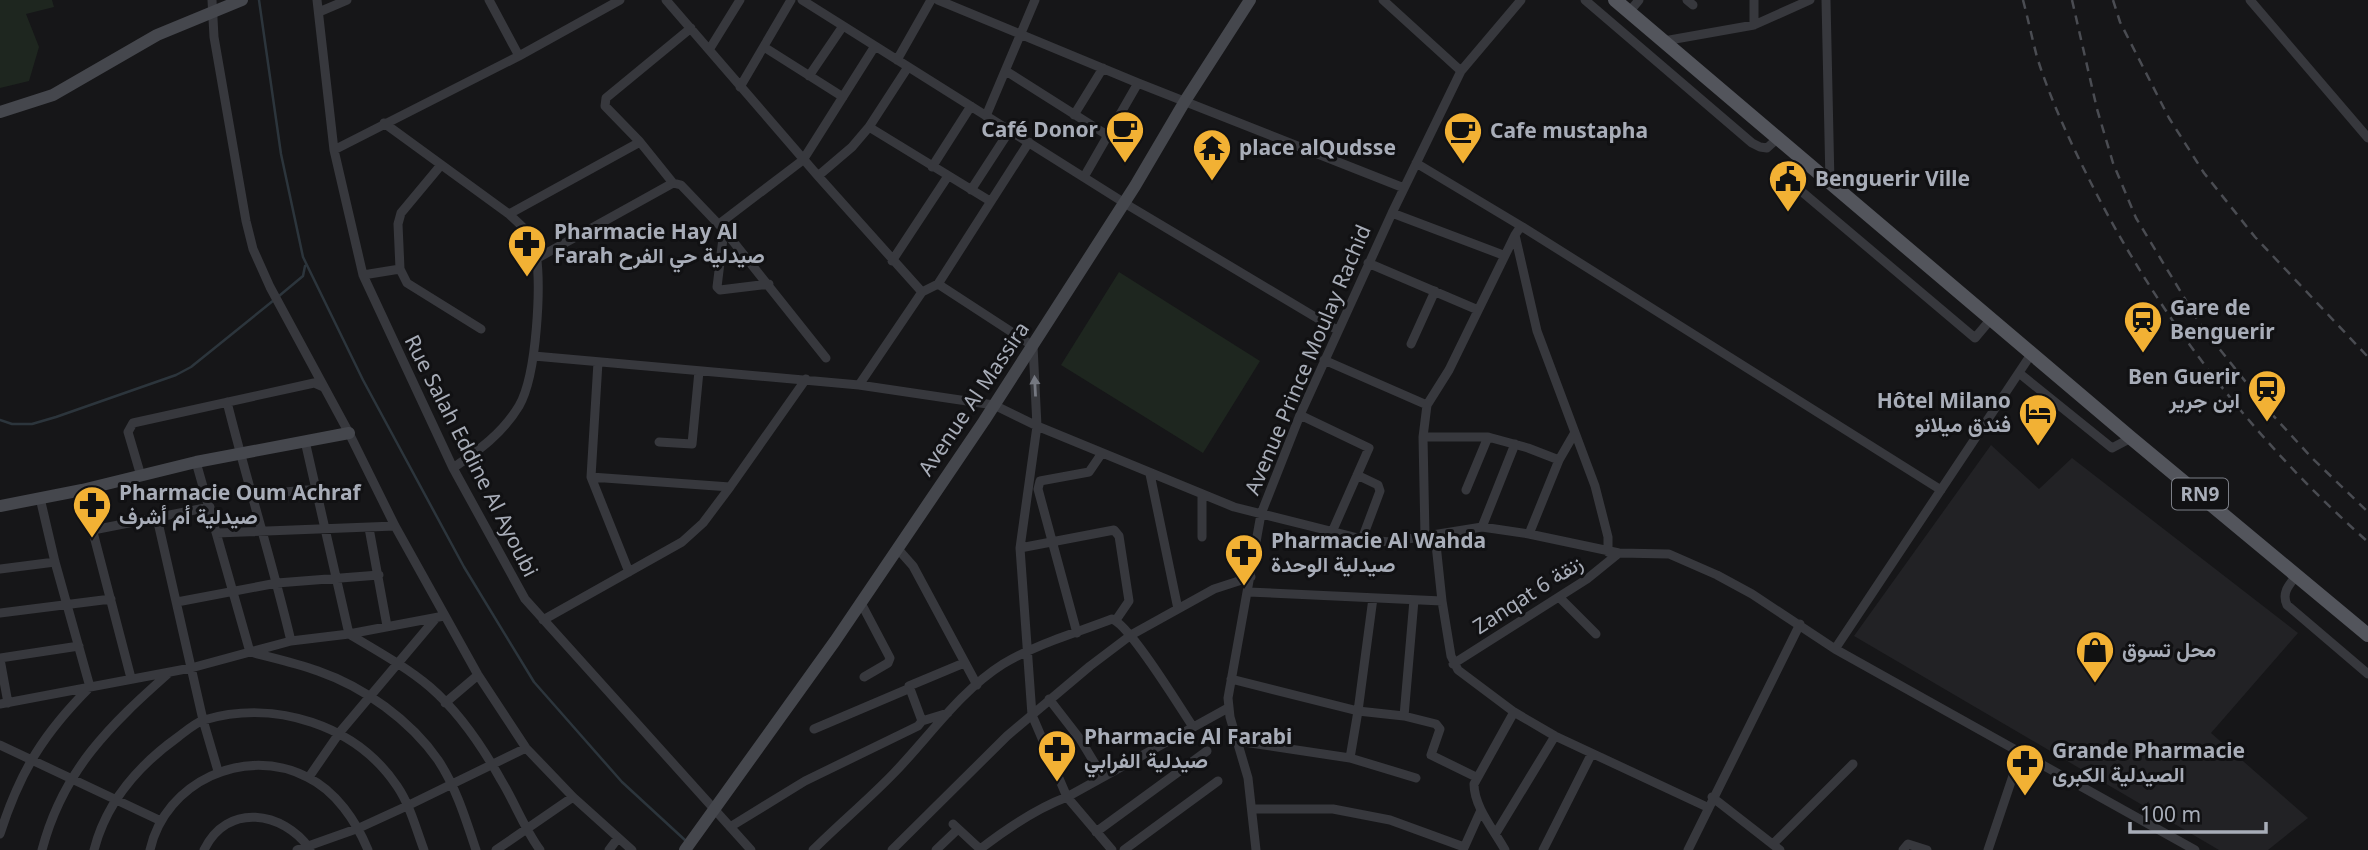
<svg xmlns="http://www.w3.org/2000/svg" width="2368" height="850" viewBox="0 0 2368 850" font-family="'Noto Sans',Vazirmatn,sans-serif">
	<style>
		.built { fill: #222225 }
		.green { fill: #1e261f }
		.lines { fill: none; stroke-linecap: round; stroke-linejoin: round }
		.stream { stroke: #2c353c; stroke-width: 2.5 }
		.street { stroke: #37383d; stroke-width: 9 }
		.secondary { stroke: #45474d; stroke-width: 12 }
		.primary { stroke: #53555c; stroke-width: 14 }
		.rail { stroke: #4a4c52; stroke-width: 2.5; stroke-dasharray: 9 7; stroke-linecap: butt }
		.oneway { fill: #757881 }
		.labels { text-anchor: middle; stroke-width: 6; stroke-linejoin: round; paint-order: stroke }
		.shield { fill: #111113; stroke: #7b7e86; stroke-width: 2 }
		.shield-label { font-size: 19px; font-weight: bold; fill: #a8adb8 }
		.poi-label { font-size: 21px; font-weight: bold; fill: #a8adb8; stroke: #111113; text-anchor: start }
		.street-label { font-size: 21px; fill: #a8adb8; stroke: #111113 }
	</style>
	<rect width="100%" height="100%" fill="#161618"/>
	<!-- built -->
	<path class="built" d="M1991 445 2039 489 2072 458 2298 633 2211 733 2308 818 2268 850H2219L1854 636Z"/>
	<!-- green -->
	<path class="green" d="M0 0H52L54 7 26 14 39 47 29 81 0 88Z
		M1119 272 1260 361 1203 453 1061 365Z"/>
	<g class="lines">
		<!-- stream -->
		<path class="stream" d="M259 0 281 154 303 257 363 380 464 567 534 682 622 782 686 841
			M279 296 303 276 305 266
			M0 420 12 424H32L56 417 176 375 191 367 274 300"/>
		<!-- street -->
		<path class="street" d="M212 0 214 37 246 221 253 249 270 287 349 433 395 526 478 675 526 748 573 797 632 850
			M317 0 334 150 363 275 453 468 525 599 751 850
			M489 0 519 56
			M666 0 818 176 922 292
			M802 0 1131 207 1337 330
			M938 0 1138 83 1404 188
			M1383 0 1461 71
			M1585 0 1752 143 1760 147 1767 148 1778 138
			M1687 0 1693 5
			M1826 0 1830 183
			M2250 0 2368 138
			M319 12 347 0
			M1629 12 1639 0
			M1754 25V0
			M691 28 606 98 605 106 640 142 673 183 681 185 724 230 826 358
			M1664 41 1754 25 1810 0
			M764 47 843 97
			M709 50 740 0
			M897 60 931 0
			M1006 71 1107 135
			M809 76 843 26
			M740 87 791 0
			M1074 115 1103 68
			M986 116 1035 0
			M384 123 509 214C519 224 532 233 535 247 542 282 537 375 519 406 502 434 479 450 453 468
			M869 127 990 201
			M334 150 519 56 620 0
			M1416 163 1521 226 1941 490
			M441 165 401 213 398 224 400 269 407 283 481 329
			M932 167 971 106
			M818 176 852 147 869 127 908 67
			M1084 177 1138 83
			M1788 180 1975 338 1991 319
			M971 190 1010 130
			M1392 213 1503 255
			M509 214 640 142
			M719 224 803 160 875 46
			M1521 226 1515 235 1537 331 1595 486 1608 537V552
			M724 230 717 287 720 290 769 284
			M536 259 673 183
			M892 261 948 176
			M1368 263 1478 310
			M363 275 400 269
			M938 284 1033 346 1037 426 1020 548 1032 715 1067 797 1112 850
			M1411 344 1435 291
			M534 356 859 385 994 405 1037 426 1234 507 1362 539 1389 542 1482 527 1529 534 1619 553 1669 554 1717 575 1752 594 1835 649 2195 850
			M1324 360 1427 405
			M598 362 591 477 629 572
			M2019 373 2112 448 2131 438
			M859 385 922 292 938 284 1029 142
			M227 402C247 482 272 561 291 641
			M1300 415 1369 448 1332 532
			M1423 437H1488L1528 448 1559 460
			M305 441 349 634C377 651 405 666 430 687 459 712 482 746 501 780 515 803 524 828 540 850
			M659 442 692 444 699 371
			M196 462 250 652C273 658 296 663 318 671 364 687 410 720 438 760 456 787 466 820 476 850
			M1150 474 1178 609
			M1357 475 1378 485 1380 491 1362 539
			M141 476 128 432 133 423 314 383 323 387
			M591 477 730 487
			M82 490 131 678
			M1466 490 1488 437
			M1202 494V537
			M252 495 318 489
			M157 518 203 720 218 771
			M1482 527 1515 444
			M369 528 387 626
			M93 530 210 507
			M217 533 395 526
			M1529 534 1559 460 1574 434
			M1435 535 1442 601 1451 656 1458 670 1514 712 1555 736 1707 807
			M1425 536 1423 437 1427 405 1449 370 1515 235
			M897 548 913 566 977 685
			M1020 548 1114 530 1119 536 1129 601 1116 620
			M0 569 55 562
			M2297 575C2290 584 2281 592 2287 605L2368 674
			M1248 592 1442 601
			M1559 597 1596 634
			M177 602 277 583 379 575
			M861 603 890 658 888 663 864 677
			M0 613 111 599
			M543 620 682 542 703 523 730 487 806 379
			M1077 633 1038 489 1040 481 1089 472 1102 453
			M1835 649 2032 353
			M0 658 79 646
			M0 659 8 703
			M1453 664 1587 579 1619 553
			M1231 679 1358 711 1404 716 1436 724 1440 729 1431 755 1476 777
			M1049 699 1080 739 1103 777
			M445 703 478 675
			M0 704 191 668 291 641 349 634 444 616
			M1404 716 1414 600
			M922 721 948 713
			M814 729 908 689
			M1237 741 1350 758 1416 778
			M0 745 161 821
			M1350 758 1358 711 1373 598
			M309 777 340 732 436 618
			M1712 797 1780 850
			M1252 809H1333L1390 820 1464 847
			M953 824 980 849
			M730 827 805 781 918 726 922 721 909 686 964 663
			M1096 832 1207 751
			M1496 833 1555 736
			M0 834C20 771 44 733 90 687L55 562 40 498
			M1773 844 1853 764
			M42 850C63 770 110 725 170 672
			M94 850C106 803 139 765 178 737 186 731 195 723 204 720 275 699 356 725 397 786 410 805 416 829 424 850
			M150 850C165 782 245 745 307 777 336 791 356 821 368 850
			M204 850C227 802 283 811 310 849
			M297 850 359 828 407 806 526 748
			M496 850 573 797
			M609 850 618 838
			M813 850C839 824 868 800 894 773 929 737 960 691 1003 664 1036 644 1076 633 1112 619 1130 625 1179 706 1193 727
			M892 850 1007 736 1090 666 1131 635 1214 589 1251 577
			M936 850 958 829
			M979 850C1006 829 1035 809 1067 797L1228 708
			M1124 850 1218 781
			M1256 850 1248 778 1230 717 1228 698 1261 514 1300 415 1392 213 1461 71 1521 0
			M1463 850 1481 810
			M1505 850C1494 830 1474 807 1474 784L1514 712
			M1543 850 1591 755
			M1688 850 1800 624
			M1903 850 1908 844 1927 850
			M1988 850 2021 752"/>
		<!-- secondary -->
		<path class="secondary" d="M0 112 53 95 157 35 242 0
			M0 506 82 490 196 462 349 433
			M685 850 835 641 984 421 1135 186 1185 101 1250 0"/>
		<!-- primary -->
		<path class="primary" d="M1615 0 2131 438 2368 635"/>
		<!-- rail -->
		<path class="rail" d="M2023 0C2028 19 2032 38 2037 57 2049 95 2066 133 2084 169 2153 310 2251 438 2368 542
			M2072 0 2097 109 2113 163 2136 218 2202 327 2268 410 2312 458 2368 512
			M2113 0 2120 22 2169 118 2204 173 2255 237 2368 357"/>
	</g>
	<!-- one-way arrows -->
	<defs><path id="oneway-solid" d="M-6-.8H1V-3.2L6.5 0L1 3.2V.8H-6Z" transform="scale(1.75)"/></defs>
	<use class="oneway" href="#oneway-solid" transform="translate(1035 386) rotate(-93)"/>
	<!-- icons -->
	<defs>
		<g id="cafe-pin" transform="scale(2.0125)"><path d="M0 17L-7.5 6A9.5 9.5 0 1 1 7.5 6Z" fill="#f2b134" stroke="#111113"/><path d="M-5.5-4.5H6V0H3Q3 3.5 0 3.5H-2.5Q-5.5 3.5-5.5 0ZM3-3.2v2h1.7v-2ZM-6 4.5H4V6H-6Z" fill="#111"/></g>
		<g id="temple-pin" transform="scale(2.0125)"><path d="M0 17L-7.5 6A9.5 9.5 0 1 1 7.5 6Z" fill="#f2b134" stroke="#111113"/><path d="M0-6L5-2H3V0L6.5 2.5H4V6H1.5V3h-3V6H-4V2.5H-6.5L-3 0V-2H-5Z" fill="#111"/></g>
		<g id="civic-pin" transform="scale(2.0125)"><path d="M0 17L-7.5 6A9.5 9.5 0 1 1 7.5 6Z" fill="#f2b134" stroke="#111113"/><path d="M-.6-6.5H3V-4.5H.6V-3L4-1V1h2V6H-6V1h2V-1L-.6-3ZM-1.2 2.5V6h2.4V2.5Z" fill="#111"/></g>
		<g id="pharmacy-pin" transform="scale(2.0125)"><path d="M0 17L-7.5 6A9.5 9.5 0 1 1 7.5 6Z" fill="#f2b134" stroke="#111113"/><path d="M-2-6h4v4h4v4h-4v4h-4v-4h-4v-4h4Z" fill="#111"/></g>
		<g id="station-pin" transform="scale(2.0125)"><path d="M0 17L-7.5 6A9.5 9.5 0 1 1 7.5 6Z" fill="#f2b134" stroke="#111113"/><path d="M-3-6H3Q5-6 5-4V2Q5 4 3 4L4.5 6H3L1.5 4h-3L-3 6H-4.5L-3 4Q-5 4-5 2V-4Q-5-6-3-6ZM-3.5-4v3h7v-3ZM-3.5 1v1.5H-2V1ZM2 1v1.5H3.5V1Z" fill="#111"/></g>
		<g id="hotel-pin" transform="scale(2.0125)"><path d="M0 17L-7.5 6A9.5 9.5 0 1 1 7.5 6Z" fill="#f2b134" stroke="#111113"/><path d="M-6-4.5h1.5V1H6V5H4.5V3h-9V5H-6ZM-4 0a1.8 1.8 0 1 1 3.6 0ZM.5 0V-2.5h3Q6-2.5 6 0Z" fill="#111"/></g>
		<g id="shop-pin" transform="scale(2.0125)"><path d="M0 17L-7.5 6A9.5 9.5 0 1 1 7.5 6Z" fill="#f2b134" stroke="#111113"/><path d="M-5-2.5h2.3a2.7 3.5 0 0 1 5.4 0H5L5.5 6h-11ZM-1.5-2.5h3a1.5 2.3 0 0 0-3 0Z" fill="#111"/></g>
	</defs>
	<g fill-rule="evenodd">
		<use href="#cafe-pin" x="1125" y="130"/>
		<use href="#cafe-pin" x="1463" y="131"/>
		<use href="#temple-pin" x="1212" y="148"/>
		<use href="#civic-pin" x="1788" y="179"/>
		<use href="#pharmacy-pin" x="527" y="244"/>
		<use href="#station-pin" x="2143" y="320"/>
		<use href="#station-pin" x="2267" y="389"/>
		<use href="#hotel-pin" x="2038" y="413"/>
		<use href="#pharmacy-pin" x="92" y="505"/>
		<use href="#pharmacy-pin" x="1244" y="553"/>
		<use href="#shop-pin" x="2095" y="650"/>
		<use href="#pharmacy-pin" x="1057" y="749"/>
		<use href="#pharmacy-pin" x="2025" y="763"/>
	</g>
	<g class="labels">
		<!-- shield labels -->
		<rect class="shield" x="2172" y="478.5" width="56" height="31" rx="5"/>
		<g class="shield-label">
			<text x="2200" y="501">RN9</text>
		</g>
		<!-- poi labels -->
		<g class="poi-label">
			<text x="1098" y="137" text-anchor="end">Café Donor</text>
			<text x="1490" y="138">Cafe mustapha</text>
			<text x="1239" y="155">place alQudsse</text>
			<text x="1815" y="186">Benguerir Ville</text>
			<text x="554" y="239">Pharmacie Hay Al<tspan x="554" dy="24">Farah صيدلية حي الفرح</tspan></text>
			<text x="2170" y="315">Gare de<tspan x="2170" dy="24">Benguerir</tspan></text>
			<text x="2240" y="384" text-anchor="end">Ben Guerir<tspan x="2240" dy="24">ابن جرير</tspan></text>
			<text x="2011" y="408" text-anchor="end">Hôtel Milano<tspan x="2011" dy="24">فندق ميلانو</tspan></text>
			<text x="119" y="500">Pharmacie Oum Achraf<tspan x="119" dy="24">صيدلية أم أشرف</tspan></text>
			<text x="1271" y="548">Pharmacie Al Wahda<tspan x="1271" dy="24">صيدلية الوحدة</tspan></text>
			<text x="2122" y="657">محل تسوق</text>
			<text x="1084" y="744">Pharmacie Al Farabi<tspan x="1084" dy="24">صيدلية الفرابي</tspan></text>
			<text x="2052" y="758">Grande Pharmacie<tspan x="2052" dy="24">الصيدلية الكبرى</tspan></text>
		</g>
		<!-- street labels -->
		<g class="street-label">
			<text transform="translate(1308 360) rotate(-67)" y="7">Avenue Prince Moulay Rachid</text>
			<text transform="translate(974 399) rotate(-56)" y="7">Avenue Al Massira</text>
			<text transform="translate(471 456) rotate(63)" y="7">Rue Salah Eddine Al Ayoubi</text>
			<text transform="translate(1528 595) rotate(-33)" y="7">Zanqat 6 زنقة</text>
		</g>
	</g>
	<!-- scale -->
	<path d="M2130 822v10h136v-10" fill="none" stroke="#a8adb8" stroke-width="3.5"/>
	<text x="2140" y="822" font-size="21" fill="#a8adb8" stroke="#111113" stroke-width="5" paint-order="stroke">100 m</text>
</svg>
